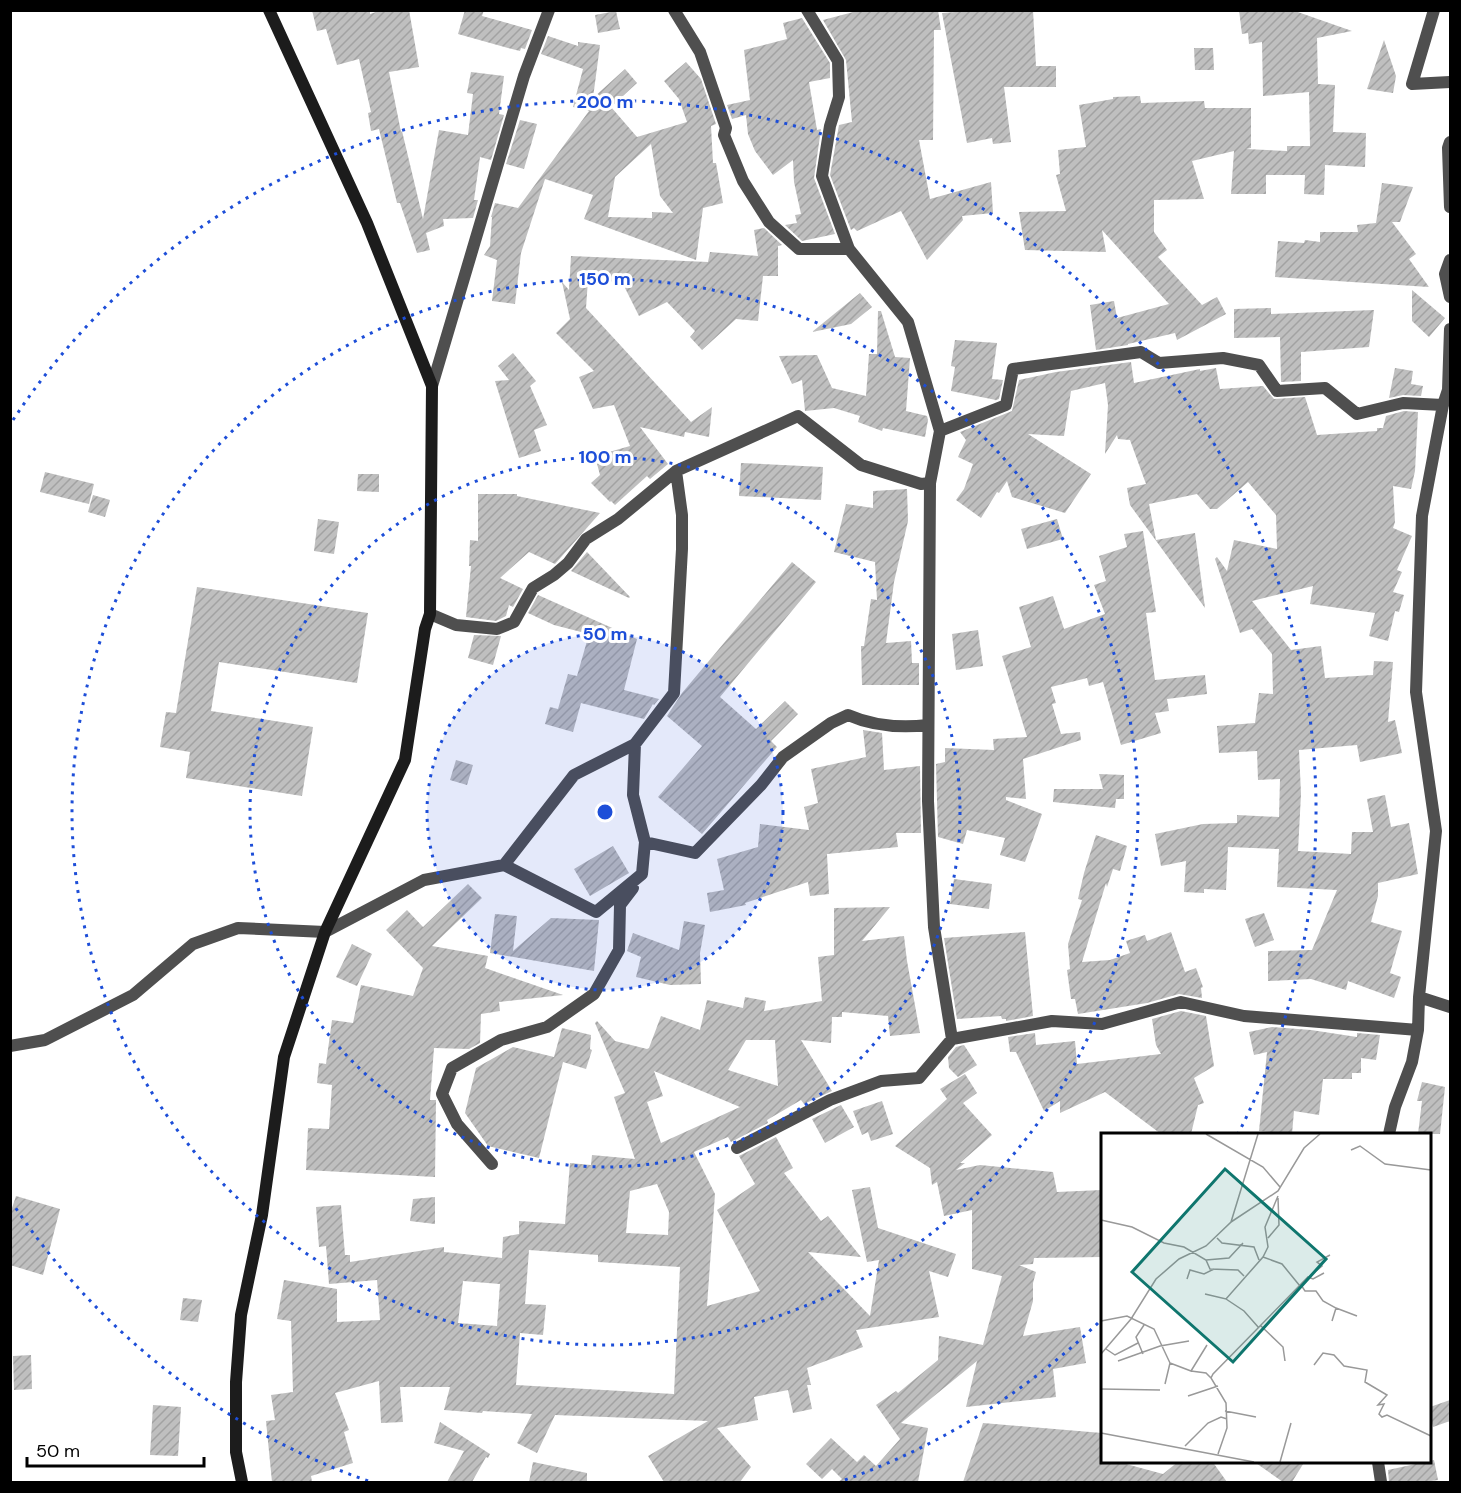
<svg xmlns="http://www.w3.org/2000/svg" width="1461" height="1493" viewBox="0 0 1461 1493" font-family="'DM Sans',sans-serif">
	<style>
		.building { fill: url(#building-hatch); fill-rule: evenodd }
		.lines { fill: none; stroke-linecap: round; stroke-linejoin: round }
		.street { stroke: #4f4f4f; stroke-width: 12 }
		.secondary { stroke: #1c1c1c; stroke-width: 12 }
		.ring { fill: none; stroke: #1d4ed8; stroke-width: 3; stroke-dasharray: 3 6 }
		.inset-road { fill: none; stroke: #999; stroke-width: 1.5 }
		.view { fill: #0f766e; fill-opacity: 0.15; stroke: #0f766e; stroke-width: 3 }
		.inset-edge { fill: none; stroke: #000; stroke-width: 3 }
		.centre { fill: #1d4ed8; stroke: #fff; stroke-width: 3 }
		.ring-label { font-size: 18px; text-anchor: middle; font-weight: bold; fill: #1d4ed8; stroke: #fff; stroke-width: 6; stroke-linejoin: round; paint-order: stroke }
	</style>
	<defs>
		<pattern id="building-hatch" width="6" height="6" patternUnits="userSpaceOnUse" patternTransform="scale(1.5)"><rect width="6" height="6" fill="#bfbfbf"/><path d="M-1 1l2-2M0 6l6-6M5 7l2-2" fill="none" stroke="#a2a2a2"/></pattern>
	</defs>
	<rect width="100%" height="100%" fill="#fff"/>
	<!-- building -->
	<path class="building" d="M312 10H370V14L376 12V10H409L419 67 389 72 401 132 402 131 423 219 439 130 468 135 473 94 467 93 471 72 504 76 499 114 504 115 491 160 480 157 474 200H478L473 218 443 219 444 226 426 233 430 250 417 253 400 203H397L379 129 371 131 368 113 371 112 359 59 337 65 326 29 317 31Z
		M465 10H484L482 16 532 30 525 49 521 48 520 51 508 48 458 34Z
		M861 10H938L941 30H934L933 140H919L930 199 991 182 993 213 962 216 963 220 927 260 901 211 857 231 854 228 851 230 830 175 839 125 852 122 846 60 823 20Z
		M982 10H1033L1036 66H1056V87H1004L1011 142 993 144 992 138 967 143 942 13Z
		M1239 10H1292L1352 31 1317 38 1318 84 1335 85 1333 132 1366 133 1365 167 1325 165 1324 195 1304 194 1305 175H1266V194H1231L1234 151 1192 161 1204 199 1154 200V232L1167 250 1158 257 1202 305 1217 297 1226 314 1177 340 1175 333 1128 344V345L1096 350 1090 305 1114 301 1117 318 1169 304 1102 230 1106 252 1025 250 1019 212 1066 211 1056 175 1060 174 1058 150 1086 147 1079 105 1113 99V97L1140 96 1141 103 1204 101 1205 108H1251V148L1246 149 1287 151V146H1310L1309 92 1263 96 1262 42 1249 44 1248 33 1242 34Z
		M616 11 620 29 598 33 595 15Z
		M802 18 830 63V78L809 82 817 130 821 129 814 178 835 234 802 241 785 225 797 223 795 215 801 214 794 182 793 160 773 175 755 151 748 134 746 115 732 119 727 105 750 100 744 50 787 39 783 23Z
		M548 36 578 46V42L600 45 593 98 625 69 637 83 611 107 637 137 687 122 679 99 664 81 686 62 701 79 716 124 711 126 713 163H716L723 203 703 208 696 260 584 219 593 195 545 179 521 253 515 304 492 301 497 260 484 255 490 246 492 217H491L495 203 518 208 589 111 573 107 583 69 541 54ZM651 144 660 196 673 213 652 212V218L608 217 615 177Z
		M1384 40 1396 76 1393 93 1367 89Z
		M1194 48H1213L1214 70H1195Z
		M520 120 537 124 524 169 506 164Z
		M1382 183 1413 187 1400 222H1392L1416 254 1409 259 1429 287 1275 277 1278 241 1304 243 1305 240 1320 242V232H1358L1357 225 1376 223Z
		M764 228 782 245 778 246V276H763L758 321 736 319 702 350 690 337 695 331 667 302 639 316 622 282 588 280 586 308 691 422 712 407 709 437 685 432 684 437 640 427 668 464 650 479 647 476 615 505 611 501 610 502 591 483 600 475 595 456 630 446 614 405 593 409 579 377 594 371 556 333 570 319 562 282 569 290 571 256 708 262 710 252 758 256 754 230Z
		M1412 290 1445 318 1429 337 1412 321Z
		M860 293 872 307 851 324 812 332Z
		M1271 308V314L1374 310 1369 347 1301 352V381L1281 382 1280 337 1234 338V309Z
		M878 311H881L895 357 910 358 906 411 927 416 928 420 925 437 883 428 882 431 858 422 860 416 834 408 805 411 802 380 792 384 779 356 817 355 832 388 866 396 869 354H877Z
		M955 340 997 343 992 379 1003 380 999 399 994 401 996 400 951 391 955 367 951 366Z
		M513 353 536 381 530 386 547 425 534 430 541 451 519 458 495 381 509 380 498 366Z
		M1131 362 1134 383 1200 369V371L1216 368 1220 389 1263 386 1274 399 1305 397 1317 435 1377 431V428H1383L1386 416 1404 411 1418 412 1415 471 1411 489 1393 486 1395 522 1393 528 1412 536 1397 570 1402 572 1393 592 1404 595 1399 612 1395 611 1388 641 1369 636 1375 613 1310 604 1313 586 1252 601 1291 650 1321 646 1325 678 1373 675 1374 661 1393 662 1388 722 1395 720 1402 753 1360 762 1357 745 1299 750 1301 794 1298 851 1351 854 1352 832H1373L1367 799 1385 795 1391 827 1409 823 1418 874 1378 883V896L1371 922 1402 931 1390 973 1401 977 1394 998 1348 981 1346 990 1311 979 1268 981V951L1312 950 1337 890 1277 887 1279 849 1228 847 1226 890 1204 889V893L1184 892 1186 861 1161 866 1155 834 1203 824 1237 823V815L1279 817 1280 779 1258 780 1257 751 1219 753 1217 726 1255 723 1259 693 1273 694 1272 654 1252 629 1240 633 1215 559 1217 557 1227 571 1234 540 1277 549 1276 515 1248 482 1217 509H1210L1197 494 1149 504 1156 540 1195 533 1205 608 1130 505 1127 488 1146 484 1130 440 1118 439 1117 435 1105 454 1108 405 1105 383 1071 391 1064 436 1028 434 1091 474 1065 513 1012 497 1007 481 999 493 997 492 981 518 956 500 964 489 973 464 958 457 966 440 960 432 1012 411 1019 380 1056 372Z
		M1395 368 1413 371 1411 384 1423 386 1421 396 1403 395 1389 398Z
		M741 463 823 467 821 500 739 496Z
		M45 472 94 484 89 504 40 492Z
		M358 474H379V492L357 491Z
		M907 489 908 521 894 582 886 643 911 641 912 663H919V685H862L861 646H864L871 599 877 600 875 562 834 552 846 504 873 508V491Z
		M478 494H517V496L600 513 555 564 529 552 500 578 523 589 513 607 509 605 506 616 496 621 466 617 471 566H469L470 540 478 541Z
		M93 495 110 500 105 517 88 512Z
		M318 519 339 522 334 554 314 551Z
		M1057 519 1063 539 1027 549 1021 529Z
		M1143 531 1156 612 1146 613 1155 680 1205 675 1207 694 1167 699 1169 711 1155 713 1161 733 1121 745 1103 682 1089 686 1087 678 1051 687 1056 703 1052 704 1061 734 1080 732 1081 740 1023 759 1026 799 1006 797V800L1042 814 1025 862 1000 855 1005 838 967 830 963 844 938 837 936 764 945 762V748L994 750 993 739 1027 737 1002 656 1031 647 1019 607 1053 596 1064 629 1105 614 1094 585 1106 581 1099 556 1127 547 1124 534Z
		M587 552 630 597 629 598 571 571Z
		M792 562 816 582 720 697 756 729 785 701 798 714 771 741 777 747 702 834 658 797 702 746 667 716 682 693Z
		M197 587 368 613 357 683 219 662 211 711 313 727 302 796 186 778 190 752 160 747 166 712 176 713Z
		M538 595 637 639 624 690 659 699 654 705 653 704 644 719 581 703 573 732 545 724 550 707 558 709 568 674 577 676 589 634 554 625 528 613Z
		M978 630 983 666 956 670 952 634Z
		M474 635 501 636 493 665 468 658Z
		M863 730 882 733 884 770 920 766 921 833H896L898 847 827 854 829 894 810 896 808 882 745 903 746 905 710 912 707 893 724 890 717 859 758 847 760 824 809 830 804 807 818 803 811 769 866 757Z
		M456 760 473 765 467 785 450 780Z
		M1099 774 1124 775V799H1116L1115 808 1053 802 1054 789H1103Z
		M1096 835 1127 846 1120 871 1113 869 1107 887 1106 883 1082 962 1110 960 1130 953 1126 941 1145 935 1147 941 1171 932 1185 972 1196 968 1203 987 1201 988 1202 998 1179 994 1147 1003 1078 1014 1075 999H1071L1067 970 1070 969 1068 944 1082 900 1078 899 1084 873Z
		M613 846 629 873 590 896 574 869Z
		M954 879 992 884 989 909 950 904Z
		M468 884 482 898 432 946 488 956 485 968 563 995 499 1002 500 1011 481 1014 480 1043 469 1049 434 1048 430 1100H436L435 1177 306 1170 308 1128 329 1129 332 1085 317 1083 319 1063 326 1064 332 1020 353 1023 361 985 413 996 423 968 386 930 407 910 423 927Z
		M890 907 862 941 904 936 907 961 920 1033 890 1036 888 1016 842 1012V1017H832L831 1043 801 1040 832 1091 804 1104 801 1100 767 1120 768 1123 731 1142 728 1137 694 1152 715 1194 707 1306 760 1291 717 1210 755 1184 739 1156 776 1137 793 1168 784 1173 821 1221 828 1216 861 1257 808 1252 870 1316 879 1260 867 1262 852 1190 870 1187 878 1228 956 1254 948 1277 929 1271 939 1317 856 1330 863 1347 807 1368 811 1385H807L812 1409 793 1413 788 1390 754 1397 758 1420 717 1428 751 1467 740 1482H664L648 1456 708 1421 555 1415 537 1453 517 1443 532 1414 483 1411 482 1413 444 1410 450 1387H400L403 1422 381 1423 379 1381 335 1393 349 1430 344 1432 353 1463 311 1476 312 1482H272L266 1421 275 1420 271 1395 293 1392 291 1321 277 1319 284 1280 337 1289V1322L380 1320 377 1280 329 1284 326 1246 319 1247 316 1207 341 1205 345 1255H350V1262L444 1247V1252L502 1258 503 1237 519 1234V1221L565 1224 570 1163 591 1165 592 1155 635 1159 614 1097 625 1093 595 1023 597 1021 615 1041 647 1049 649 1048 661 1016 700 1030 707 1000 743 1008 745 997 766 1001 764 1011 822 1001 818 957 834 955V908ZM746 1040H775L778 1086 728 1070ZM654 1071 740 1107 661 1143 647 1102 663 1096ZM657 1184 669 1212 668 1235 626 1233 630 1191ZM529 1250 598 1255V1262L680 1267 674 1394 516 1385 520 1333 543 1335 546 1305 525 1304ZM463 1281 500 1284 497 1326 458 1323Z
		M1264 913 1274 940 1255 947 1245 919Z
		M495 914 517 916 513 951 551 918 599 920 594 971 490 953Z
		M684 921 705 925 700 953 701 984 670 985 636 977 641 957 627 951 633 933 679 950Z
		M1025 932 1033 1016 1006 1021V1019H1002L1001 1016 957 1019 944 938Z
		M352 944 372 954 357 986 336 977Z
		M1181 1011 1206 1016 1214 1066 1194 1078 1204 1103 1198 1105 1191 1134H1161L1105 1092 1060 1113V1101L1044 1111 1016 1052H1010L1008 1037 1035 1033 1036 1045 1075 1041 1077 1064 1161 1054 1156 1045 1152 1019Z
		M1272 1027 1311 1030 1357 1037V1033L1380 1035 1376 1060 1361 1058V1073H1352V1079H1323L1319 1115 1294 1111 1292 1134H1270V1132L1259 1131 1267 1052 1254 1055 1249 1032Z
		M562 1028 591 1035 590 1049 592 1050 586 1069 563 1062 539 1158 488 1146 465 1113 476 1068 513 1047 554 1057Z
		M964 1045 977 1065 958 1077 949 1068 948 1057 956 1047Z
		M965 1074 977 1093 963 1103 992 1135 960 1163H965L956 1170 980 1165 1053 1172 1057 1192 1102 1190V1257L1034 1258 1033 1264 1019 1265 1036 1272 1033 1283V1301L1023 1336 1080 1327 1086 1363 1053 1369 1056 1397 966 1407 977 1361 901 1423 928 1428 918 1482H838L842 1479 832 1469 822 1479 806 1464 831 1438 857 1462 864 1455 876 1466 900 1439 876 1405 896 1391 898 1393 938 1360 939 1336 983 1345 1002 1276 972 1269V1210L944 1216 937 1182 932 1185 930 1168 895 1146 947 1099 940 1089Z
		M1422 1082 1445 1087 1440 1134H1418L1422 1101H1417Z
		M882 1101 893 1134 871 1141 868 1132 862 1135 853 1111Z
		M841 1105 854 1127 825 1143 812 1119Z
		M16 1196 60 1209 43 1275 10 1265V1214Z
		M435 1197V1224L410 1221 413 1199Z
		M183 1298 202 1300 198 1322 180 1320Z
		M31 1355 32 1389 14 1390 13 1356Z
		M1450 1400V1421L1433 1427 1430 1415V1407Z
		M153 1405 181 1407 178 1456 150 1455Z
		M440 1422 490 1454 488 1458 486 1457 472 1482H447L464 1451 434 1443Z
		M983 1423 1102 1433V1461H1127L1126 1464 1163 1474 1179 1461H1212L1227 1482H963Z
		M1434 1460 1438 1480 1424 1482H1389L1388 1470Z
		M1253 1461H1305L1292 1482H1283Z
		M533 1462 587 1473V1482H529Z"/>
	<g class="lines">
		<!-- street -->
		<path class="street" d="M674 10 700 52 726 128 724 135 743 181 769 222 799 249H849L908 322 940 431 930 483 928 801 934 927 952 1039 919 1078 881 1081 830 1100 737 1148
			M807 10 838 61 839 97 830 126 822 176 849 249
			M1434 10 1412 84 1450 82
			M1450 142 1448 148 1450 207
			M1450 260 1445 274 1450 297
			M432 386 524 76 549 10
			M940 431 1006 405 1013 369 1141 352 1159 363 1223 358 1259 365 1277 391 1325 388 1357 414 1403 403 1443 405
			M430 614 456 625 497 629 514 622 533 588 554 575 568 563 586 539 618 519 676 471 798 416 861 465 921 484 930 483
			M635 744 633 795 645 842
			M504 865 574 775 635 744 674 693 682 549V515L676 471
			M1419 997 1450 1007
			M952 1039 1052 1021 1102 1024 1181 1002 1244 1016 1418 1030
			M10 1046 45 1040 133 995 193 944 238 928 325 932 424 880 504 865 596 912 642 874 645 842 695 853 761 785 783 757 831 723 848 715C873 726 901 728 928 725
			M1389 1134 1395 1107 1412 1062 1418 1030 1419 997 1436 831 1416 692 1422 516 1443 405 1448 390 1450 329
			M492 1164 457 1124 442 1094 452 1068 501 1040 547 1027 594 994 619 950 620 905 633 888
			M1378 1462 1381 1482"/>
		<!-- secondary -->
		<path class="secondary" d="M242 1482 236 1452V1382L241 1315 262 1215 284 1057 325 932 405 760 425 629 430 614 432 386 367 223 269 10"/>
	</g>
	<!-- distance rings -->
	<circle cx="605" cy="812" r="178" fill="#1d4ed8" fill-opacity=".12"/>
	<g class="ring">
		<circle cx="605" cy="812" r="178"/>
		<circle cx="605" cy="812" r="355"/>
		<circle cx="605" cy="812" r="533"/>
		<path d="M1098 1323A710 710 0 0 1 842 1481M368 1481A710 710 0 0 1 13 1204M13 420A710 710 0 0 1 1238 1134"/>
	</g>
	<!-- overview -->
	<g transform="translate(1101 1133)">
		<rect width="330" height="330" fill="#fff"/>
		<path class="inset-road" d="M105 1 162 34 179 54M250 17 259 13 284 31 330 37M0 87 31 94 63 110 83 114 105 127 109 136 137 137 143 143M130 89 177 58 203 15 219 1M116 105 121 110 153 114 158 127M167 105 178 92 177 65M162 124 181 131 199 153M105 127 128 125 142 110M209 143 221 133 216 129 229 122M86 146 89 137 103 141 113 136M200 152 204 158H215L222 168 235 175 231 188M104 161 125 166 162 124 167 114 164 94 177 63M125 166 143 178 158 195M235 175 256 183M0 188 26 183 53 196 69 230 64 251M160 193 182 214 184 228M5 216 14 222 37 210M0 221 30 186 55 146 78 126 105 113 130 89 157 1M42 221 35 204 43 192M17 228 59 213 88 208M69 230 90 238 106 212M213 232 222 220 233 222 243 233 266 237 264 249 286 262 277 272 283 271 278 281 281 284 286 282 330 303M90 238 105 240 110 245M0 256 59 257M87 263 117 253M124 278 155 284M0 300 153 329M84 313 107 290 120 284 126 286M117 321 126 295 125 270 110 245 112 241 207 144 212 146 223 140M179 329 190 290"/>
		<path class="view" d="M124 36 225 126 132 229 31 139Z"/>
		<rect width="330" height="330" class="inset-edge"/>
	</g>
	<circle cx="605" cy="812" r="9" class="centre"/>
	<g class="ring-label">
		<text x="605" y="108">200 m</text>
		<text x="605" y="285">150 m</text>
		<text x="605" y="463">100 m</text>
		<text x="605" y="640">50 m</text>
	</g>
	<!-- border -->
	<rect width="1461" height="1493" fill="none" stroke="#000000" stroke-width="24"/>
	<!-- scale -->
	<path d="M27 1457v9h177v-9" fill="none" stroke="#000000" stroke-width="3"/>
	<text x="36" y="1457" font-size="18" fill="#000000" stroke="#ffffff" stroke-width="4.5" paint-order="stroke">50 m</text>
</svg>
